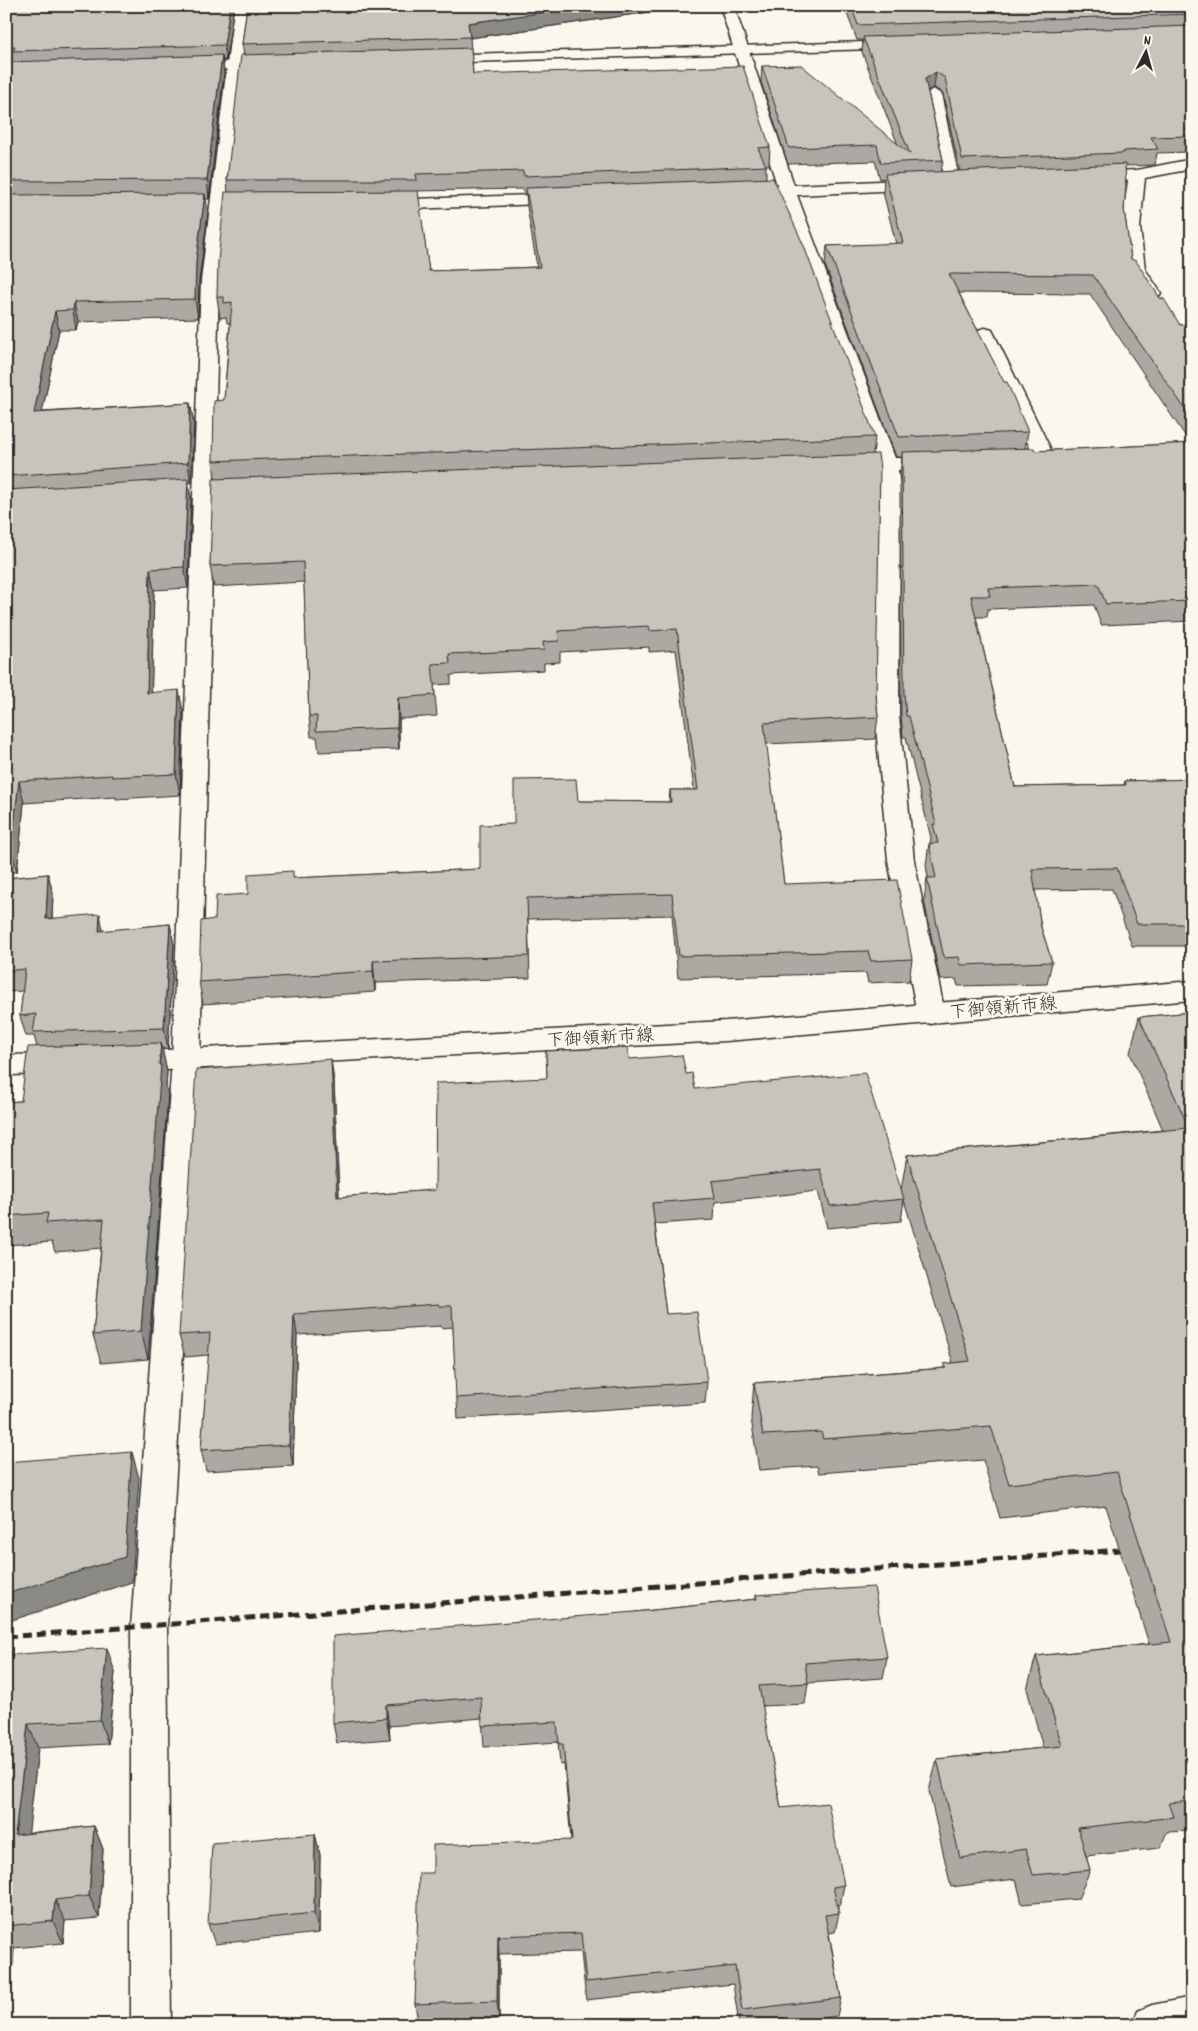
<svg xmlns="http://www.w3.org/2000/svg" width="1198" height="2031" viewBox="0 0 1198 2031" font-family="Dekko,'Klee One',sans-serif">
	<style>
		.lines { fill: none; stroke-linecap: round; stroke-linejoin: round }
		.street-casing { stroke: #2b2b2b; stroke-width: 3 }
		.secondary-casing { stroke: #2b2b2b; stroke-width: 3 }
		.street { fill: #fbf7ec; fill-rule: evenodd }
		.secondary { fill: #fbf7ec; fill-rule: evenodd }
		.rail { stroke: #2b2b2b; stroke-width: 5; stroke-dasharray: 10 5; stroke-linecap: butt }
		.wall { fill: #aba9a2; stroke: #2b2b2b; fill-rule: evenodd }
		.shaded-wall { fill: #8b8984; stroke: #2b2b2b }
		.building { fill: #c7c4bc; stroke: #2b2b2b }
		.labels { text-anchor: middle; stroke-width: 5; stroke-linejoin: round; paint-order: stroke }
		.street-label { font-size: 18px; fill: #2b2b2b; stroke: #fbf7ec }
	</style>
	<rect width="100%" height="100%" fill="#fbf7ec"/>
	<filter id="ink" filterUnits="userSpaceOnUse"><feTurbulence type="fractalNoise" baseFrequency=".02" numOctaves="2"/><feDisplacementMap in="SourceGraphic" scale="10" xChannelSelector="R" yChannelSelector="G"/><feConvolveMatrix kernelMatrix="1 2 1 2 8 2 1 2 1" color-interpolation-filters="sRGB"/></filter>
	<g filter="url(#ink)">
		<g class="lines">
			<!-- street casing -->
			<g class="street-casing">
				<path id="street" d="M234 6H248L219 281 200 1060 167 1627 171 2025H131V1627L172 1060 201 281Z
					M720 6H734L794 185 922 179 928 181 930 184 928 187 922 189 797 195 895 458 945 459 948 463 945 467 898 470 900 488 899 716 914 860 945 1014 941 1021 931 1024 921 1021 917 1014 888 860 875 716 880 488 878 471 836 470 833 466 836 462 875 459 781 195 742 197 736 196 734 192 736 188 777 185Z
					M933 89 941 94 960 183 958 186H946L944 183 925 94Z
					M1192 159V169L1145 178 1140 227 1145 269 1161 293 1158 297H1146L1127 269 1122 227 1128 180 1090 182 1082 177 1090 172 1137 170Z
					M564 194 570 195 572 199 570 203 383 210 377 209 375 205 377 201 383 200Z
					M985 328 992 330 994 334 1055 458 1052 462 1045 464 1038 462 1035 458 976 334 978 330Z
					M1192 1997V2025H1132L1138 2011 1152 2005Z"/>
			</g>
			<!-- secondary casing -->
			<g class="secondary-casing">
				<path id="secondary" d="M899 41 904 42 906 45 904 48 435 63 428 59 435 55Z
					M277 60 284 64 282 67 185 71 178 67 185 63Z
					M1192 981V1000L726 1041 128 1072 118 1069 114 1062 118 1055 128 1052 726 1021Z
					M62 1054 72 1057 76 1064 72 1071 62 1074 6 1075V1055Z"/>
			</g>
			<!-- street -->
			<use href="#street" class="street"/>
			<!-- secondary -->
			<use href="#secondary" class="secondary"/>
			<!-- rail -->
			<path class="rail" d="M6 1637 1133 1549"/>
		</g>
		<!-- wall -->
		<path class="wall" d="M6 6H234L226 60H223L224 73 209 199H206L208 213 199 281 198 318 78 322 76 330H59L42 412 190 403 194 423 191 483H188L191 500 188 588 154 590 151 692 183 712 180 795 116 799V797L24 803 17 872H6V73L9 63H6Z
			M247 6H691L470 38 473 74 770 147 769 165H766V178L875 437 873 454 876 695 878 717 875 739 766 744 784 884 912 959 909 981 868 983 866 973 678 978 672 915 528 919 530 978 375 983V992L203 1004 199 982 215 919 248 894 294 878 480 869 514 824 578 801 669 802 670 790H694L676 650 649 652V647L560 652V662L544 663V670L451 675V684L434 685 437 716 399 719V749L319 752 317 737H311L309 716 304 582 214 587 210 566 215 479 213 461 224 400 230 323H227L226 317 220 318 217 297 228 192 227 180 244 55 242 44ZM523 189 524 193H526L527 207 537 267 429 271 417 191Z
			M844 6H1192V144H1189L1188 152 1157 153 1155 165 1125 166 1124 209 1131 259 1180 325 1192 324V621L1101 625 1094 605 988 609 987 617H976L1015 787 1124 785 1125 781 1192 779V946H1132L1112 889 1035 890 1041 927 1052 962 1047 984 958 986 956 979 940 980 924 900 927 878H928L926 865 929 844 930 843 931 838 906 737H903L901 716 900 473 902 457H896L825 265 827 246 896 244 883 192 884 178 880 179 875 161 788 164 761 82 762 66 898 145 862 52 863 40H857ZM934 87 943 94 960 171 941 172 943 160 928 92ZM959 293 1090 294 1190 443 1035 451 1025 448 1028 432Z
			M48 874 53 894 52 918 103 931 170 924 174 945 168 1049H162L167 1072 166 1087 168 1094 148 1359 101 1363 93 1335 101 1248 55 1252 52 1242 6 1245V1102L21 1101 37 1047 34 1036H26L20 1016 23 991 6 992V878Z
			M1192 1012V1831L1167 1832 1160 1848 1086 1856 1090 1870 1078 1899 1022 1904 1016 1879 951 1887 929 1791 937 1759 1043 1748 1027 1689 1036 1656 1149 1644 1106 1506 1000 1518 983 1460 819 1473 817 1466 759 1470 751 1418 754 1383 944 1368V1364L953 1363 904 1200 901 1221 827 1228 818 1191 715 1202 714 1220 655 1224 666 1314 707 1382 705 1403 458 1419 453 1327 441 1328V1326L297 1335 293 1466 206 1471 201 1450 209 1355 185 1357 179 1335 334 1081 339 1197 435 1190 547 1078 546 1051 629 1059 686 1074 695 1089 901 1190 907 1155 1163 1130 1130 1053 1139 1017Z
			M756 1595 887 1657 883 1678 808 1683 805 1704 762 1706 781 1808 844 1885 840 1905H837L839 1913 835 1932 829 1933 841 1998 837 2016 764 2025H739L733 1984 586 2000 581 1952 499 1954V2019L418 2022 415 2004 433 1873 571 1840 564 1764 560 1765 558 1742 484 1747 482 1718 389 1726 390 1739 337 1743 333 1723 635 1612 756 1599Z
			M6 1655 115 1672 108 1744 38 1748 28 1833 94 1826 103 1849 99 1918 65 1921 63 1943 14 1948 13 1965 6 1966Z
			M315 1834 320 1855 319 1933 215 1944 208 1924Z"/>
		<!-- shaded-wall -->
		<path class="shaded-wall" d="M230 6H234L226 60 224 45Z
			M587 6H691L470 38 468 23Z
			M222 55 224 73 209 199 207 180Z
			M936 72 934 87 923 94 925 79Z
			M205 194 208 213 199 281 198 318 195 299 196 261Z
			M74 302 78 322 76 330 73 310Z
			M55 311 59 330 38 433 34 413Z
			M190 403 194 423 191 483 188 463Z
			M188 479 191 500 188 588 184 567Z
			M150 569 154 590 151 715 147 693Z
			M179 690 183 712 180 795 176 774Z
			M398 698 399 719V749L397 728Z
			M19 781 24 803 17 872 11 849Z
			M48 874 53 894 51 939 46 919Z
			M100 914 104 935 99 931Z
			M170 924 174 945 168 1049 164 1028Z
			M373 961 375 983V992L373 971Z
			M161 1043 167 1072 166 1087 168 1094 148 1359 141 1331Z
			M331 1059 334 1081 340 1219 337 1197Z
			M294 1314 297 1335 293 1466 289 1445Z
			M132 1452 139 1478 132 1582 6 1622V1594Z
			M107 1648 115 1672 108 1744 100 1720Z
			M386 1705 389 1726 390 1739 386 1718Z
			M28 1724 38 1748 26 1857 15 1835Z
			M94 1826 103 1849 99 1918 89 1896Z
			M315 1834 320 1855 319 1933 314 1913Z
			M55 1900 65 1921 63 1943 53 1921Z
			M6 1932 14 1948 13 1965 6 1953Z
			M498 1936 499 1954V2019L497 2001Z"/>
		<!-- building -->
		<path class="building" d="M6 6H230L224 45 13 51 15 47H6Z
			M247 6H587L468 23 470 37 242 44Z
			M851 6H1192V14L858 25Z
			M1192 26V129H1186L1191 136 1151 137 1158 149 1124 151V153L962 159 945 78 936 72 925 79 943 160 881 163 877 145 789 148 762 66 801 65 910 154 863 37Z
			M471 48 473 74 743 66 770 147 758 148 766 166 524 176 523 171 416 174 417 180H227L241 55Z
			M222 55 207 180 6 181V73L9 62Z
			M1125 164 1126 186 1124 209 1131 259 1136 261 1160 298 1164 299 1180 325 1192 324V419L1093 275 949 274 1004 382H1007L1028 432 899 437 827 246 903 243 885 174Z
			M773 178 804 246 875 437 213 461 214 401 224 400 232 302 224 303V297H217L218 261 225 192 418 191 429 271 540 267 526 188Z
			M205 194 196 261 195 299 74 302 73 310 55 311 34 413 190 403 188 463 6 476V195Z
			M1192 443V601L1106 604 1098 584 988 588 990 596H971L1015 787 1126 785 1125 781 1192 779V924H1137L1117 868 1032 869 1041 927 1052 962 961 965 959 957 944 958 927 878H936L929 844 938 843 933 824H936L909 716H906L904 694 902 452 1034 448 1035 451Z
			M878 454 880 468 876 695 878 717 764 723 784 884 897 880 912 959 871 961 868 951 679 956 672 894 527 898 529 956 373 961V971L199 982 201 921 215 919 216 896 248 894V874L293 871V878L480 869V825L514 824V780L576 779 578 801 671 802 670 790H698L677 629 650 631 649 626 558 631 559 641 543 642 544 650 449 654 450 663 432 664 435 695 398 698 397 728 316 731 317 716H309L303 562 210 566 213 479Z
			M188 479 184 567 150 569 147 693 179 690 176 774 112 777V775L19 781 11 849 6 850V490Z
			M48 874 46 919 100 914 99 931 170 924 164 1028 33 1032 36 1014 20 1016 25 969 6 971V878Z
			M1192 1012V1801L1169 1803 1174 1817 1078 1828 1090 1870 1033 1875 1026 1849 960 1858 937 1759 1062 1746 1036 1656 1171 1642 1117 1472 1009 1484 991 1426 823 1439 821 1432 763 1435 754 1383 946 1368 944 1364 970 1361 907 1155 1189 1128 1139 1017Z
			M161 1043 159 1065H161L141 1331 93 1335 104 1219 46 1223 48 1213 6 1216V1102L21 1101 28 1047Z
			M628 1047 629 1059 682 1055 686 1074 692 1073 695 1089 865 1073 904 1199 830 1206 820 1169 712 1181 715 1198 652 1203 666 1314 697 1312 707 1382 456 1398 452 1306H439V1304L294 1314 289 1445 201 1450 210 1333 179 1335 196 1070 331 1059 337 1197 435 1190 436 1083 547 1078 546 1051Z
			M132 1452 125 1557 6 1594V1462Z
			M874 1587 887 1657 805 1663 808 1683 759 1686 781 1808 828 1803 844 1885 833 1887 839 1913 825 1915 841 1998 742 2010 735 1966 586 1982 581 1933 498 1936 497 2001 415 2004 419 1873H433V1845L572 1840 563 1744H559L557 1722 482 1726 481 1697 386 1705V1718L333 1723V1636L635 1612 757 1599 756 1595Z
			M107 1648 100 1720 28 1724 15 1835 94 1826 89 1896 55 1900 53 1921 6 1926V1655Z
			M315 1834 314 1913 208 1924 212 1843Z
			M76 2020V2025H50Z"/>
	</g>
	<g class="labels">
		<!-- street labels -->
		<g class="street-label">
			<text transform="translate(1003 1007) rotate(-5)" y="6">下御領新市線</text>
			<text transform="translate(600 1037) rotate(-3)" y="6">下御領新市線</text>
		</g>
	</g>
	<!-- margin -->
	<rect width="1198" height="2031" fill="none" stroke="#fbf7ec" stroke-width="25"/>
	<rect x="12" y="12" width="1173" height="2006" fill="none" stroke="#2b2b2b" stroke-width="2" filter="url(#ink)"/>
	<!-- north arrow -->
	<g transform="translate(1146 52) rotate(6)" stroke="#fbf7ec" stroke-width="4" paint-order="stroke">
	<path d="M0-4L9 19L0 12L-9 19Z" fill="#2b2b2b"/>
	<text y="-8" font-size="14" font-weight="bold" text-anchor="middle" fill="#2b2b2b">N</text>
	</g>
</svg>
